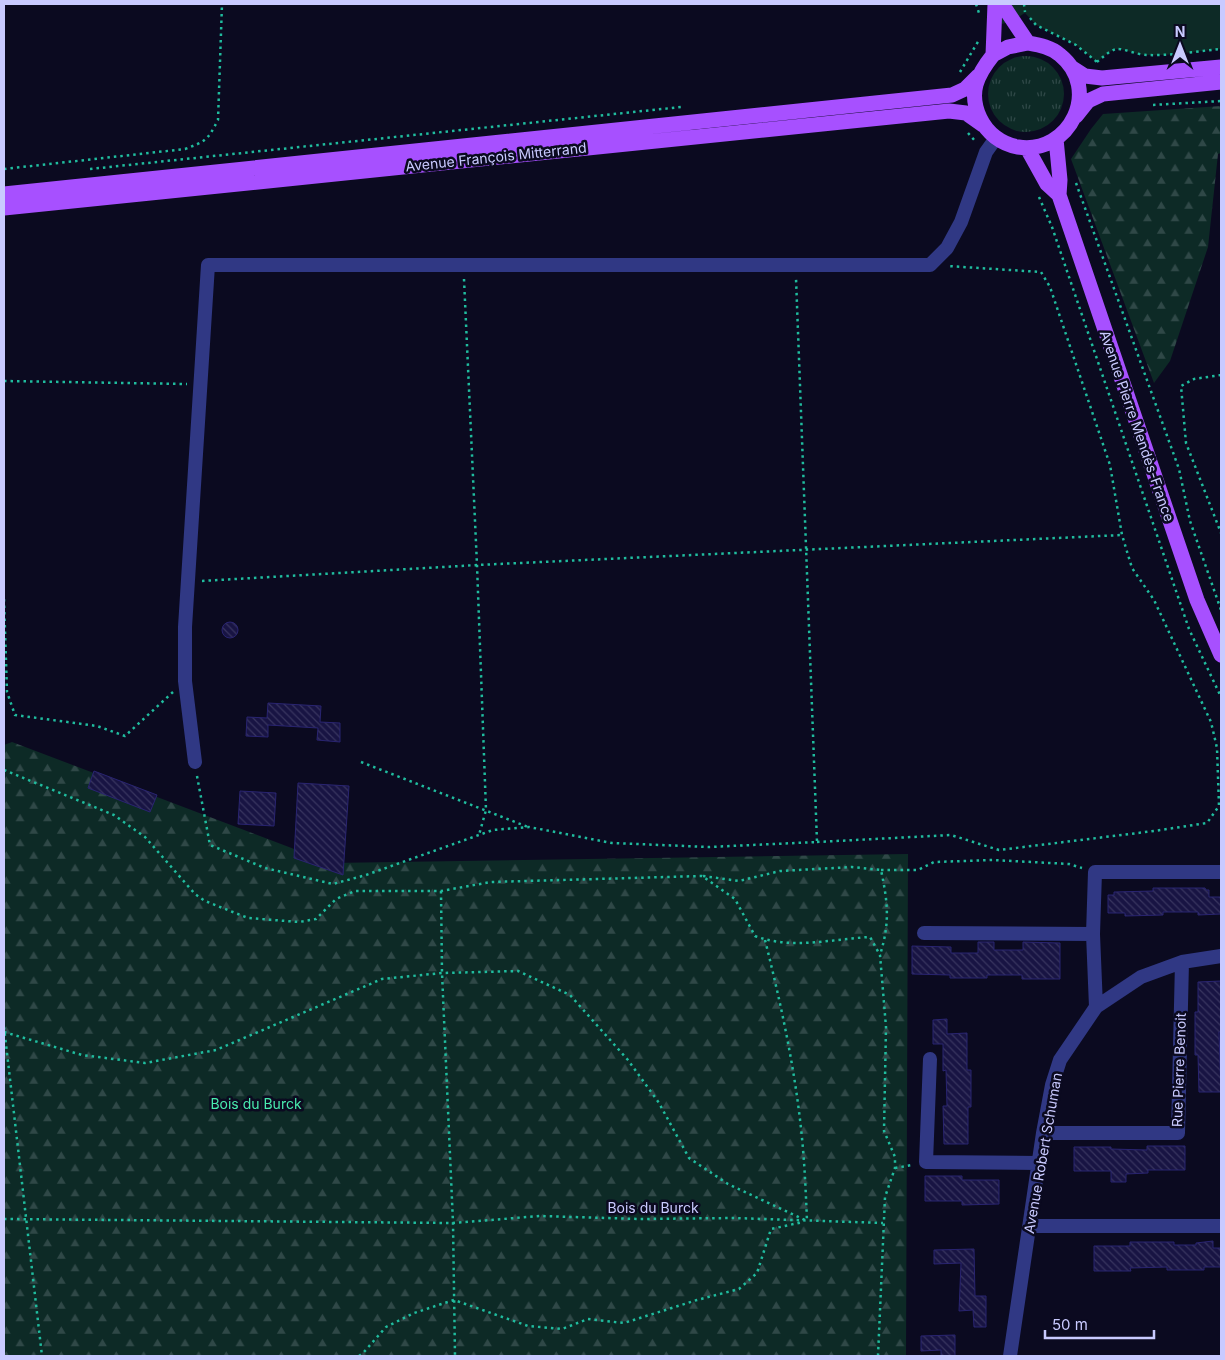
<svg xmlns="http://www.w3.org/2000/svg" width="1225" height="1360" viewBox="0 0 1225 1360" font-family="Inter,sans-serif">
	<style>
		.grass { fill: url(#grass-tufts) }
		.forest { fill: url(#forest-firs) }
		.park { fill: #0d2a26 }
		.building { fill: url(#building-back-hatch); stroke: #292471 }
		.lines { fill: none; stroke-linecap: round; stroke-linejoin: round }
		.path { stroke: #20bc9e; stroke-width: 2.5; stroke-dasharray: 2.5 4; stroke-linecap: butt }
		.minor { stroke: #303884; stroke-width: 14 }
		.major { stroke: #a750ff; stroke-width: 15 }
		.labels { text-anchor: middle; stroke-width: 5; stroke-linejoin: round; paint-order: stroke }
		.street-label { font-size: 14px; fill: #c9caff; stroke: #0b0a20 }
		.park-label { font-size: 14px; fill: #49ebae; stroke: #0b0a20 }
	</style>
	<defs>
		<pattern id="grass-tufts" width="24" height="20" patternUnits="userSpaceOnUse" patternTransform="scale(1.25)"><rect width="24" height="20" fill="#0d2a26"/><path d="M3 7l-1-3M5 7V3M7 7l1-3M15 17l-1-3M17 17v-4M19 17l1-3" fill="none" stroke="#2f4847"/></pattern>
		<pattern id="forest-firs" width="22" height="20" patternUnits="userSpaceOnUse" patternTransform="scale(1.25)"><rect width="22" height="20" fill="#0d2a26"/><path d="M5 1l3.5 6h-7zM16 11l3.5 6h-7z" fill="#2f4847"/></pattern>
		<pattern id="building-back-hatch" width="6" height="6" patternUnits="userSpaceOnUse" patternTransform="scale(1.25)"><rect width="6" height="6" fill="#181443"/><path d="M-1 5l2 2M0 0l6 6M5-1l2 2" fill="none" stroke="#38355f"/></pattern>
	</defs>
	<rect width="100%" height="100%" fill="#0b0a20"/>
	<!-- grass -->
	<path class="grass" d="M988 94a38 38 0 1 1 76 0a38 38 0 1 1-76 0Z"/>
	<!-- forest -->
	<path class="forest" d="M1221 106V153L1218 154 1208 247 1170 361 1154 383 1071 159 1091 129 1103 114Z
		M12 742 331 863 908 854 906 1356H4V745Z"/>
	<!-- park -->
	<path class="park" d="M996 4H1221V49C1197 51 1171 56 1147 55 1137 55 1123 48 1116 49 1109 51 1103 57 1097 62L1076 45 1036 25 1025 13 1012 21 1002 24Z"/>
	<!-- building -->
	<path class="building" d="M222 630a8 8 0 1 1 16 0a8 8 0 1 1-16 0Z
		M268 703 321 706 320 722 340 723V742L317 740 318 728 268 725V737L246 736 247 717 267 718Z
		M94 771 157 795 150 812 88 788Z
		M298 783 349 786 343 875 294 858Z
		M240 791 276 793 274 826 238 824Z
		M1153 888H1205L1206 890H1209V897H1221V914L1198 915V912H1163V915L1125 916V913H1108V895H1114V892L1153 891Z
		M978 942H994V950H1023V942L1060 943V979H1022V975H987V978H950V975L912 974V946L951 947V953H978Z
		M1221 981V1032H1219L1221 1092H1199L1198 1055H1195V1012H1198V982Z
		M947 1019V1034L967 1033V1070H971V1107H968V1144H944L943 1106H947L946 1070 943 1071V1044H933V1020Z
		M1147 1146H1185V1170H1148V1173L1126 1174V1182H1111V1171H1074V1147H1111V1149L1147 1150Z
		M925 1176H962V1180H999V1204L962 1205V1201H925Z
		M1213 1241V1248H1221V1267H1204V1270H1167V1267L1130 1268 1131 1271H1094V1246H1130V1242H1174V1245H1196V1243Z
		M974 1249 975 1296H986V1327H974L973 1310 959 1311 961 1263 934 1264V1250Z
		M955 1335V1356H941V1350L921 1351V1336Z"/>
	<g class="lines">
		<!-- path -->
		<path class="path" d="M976 4 979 13
			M1024 4 1025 12
			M1030 18 1036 25 1076 45 1097 62
			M1097 62C1103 57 1109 51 1116 49 1123 48 1137 55 1147 55 1171 56 1197 51 1221 49
			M960 72 979 40
			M1153 105 1221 101
			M968 133 976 142
			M4 169 185 149C206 141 207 141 218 120L222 4
			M90 169 681 107
			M1076 183 1179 469 1190 521 1221 610
			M1039 197 1052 227 1189 629 1221 697
			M464 279 477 565 486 810 479 835
			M1221 375 1194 379 1181 386 1186 443 1221 533
			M4 381 187 384
			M202 581 477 565 1122 535
			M4 599 7 692 15 715 97 726 125 736 173 692
			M361 762 528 827
			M4 770 114 815 145 837 195 894 205 901 248 918 299 922 316 919 336 899 355 891H441L491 882 702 876 735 899 755 936C792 950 831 939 870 937L880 955 886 1027 884 1131 895 1157V1168L885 1197 878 1356
			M197 776 210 845 265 868 333 884 366 875 493 830 529 827 612 843 709 847 817 842 796 278
			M817 842 951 835 999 850 1154 831 1207 823 1219 806 1217 748 1211 722 1154 600 1132 568 1122 535 1110 465 1050 287 1041 272 948 266
			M881 870H918L934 862 993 860 1069 864 1082 868
			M703 876 739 881 780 871 852 867 881 870C888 903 890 923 880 955
			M441 891 442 973 453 1223 455 1356
			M765 940C782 1008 797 1078 803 1149 805 1173 806 1197 807 1221
			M4 1027 42 1356
			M4 1032 82 1055 145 1063 216 1050 382 979 442 973 518 971 570 995 628 1060 659 1103 689 1158 728 1184 807 1221
			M895 1168 912 1165
			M4 1219 453 1223 540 1216 639 1219 734 1218 883 1223
			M359 1356 364 1352 386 1327 414 1313 454 1300 528 1326 562 1329 588 1319 624 1323 697 1300 739 1289 757 1273 771 1229 803 1222"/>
		<!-- minor -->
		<path class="minor" d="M195 762 185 681V627L208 265H930L947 248 961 222 986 152 996 138
			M924 933 1093 934
			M1096 1007 1093 934 1095 872H1221
			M930 1059 926 1162 1039 1163
			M1043 1133H1178L1182 962
			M1029 1226H1221
			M1010 1356 1043 1133 1052 1085 1060 1060 1096 1007 1141 977 1182 962 1221 956"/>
		<!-- major -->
		<path class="major" d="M995 4 993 55C977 75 968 93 980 118 987 133 1001 144 1018 147 1070 155 1102 89 1060 55 1051 47 1039 45 1028 43L1006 10 999 4
			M993 55 1008 47 1028 43
			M1071 67 1085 76 1102 78 1221 67
			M1076 116 1088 101 1103 94 1221 82
			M1056 139 1060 180 1059 195 1197 600 1221 655
			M1027 148 1047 184 1059 195
			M4 194 952 95 965 89 978 76
			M4 208 949 111 966 113 983 125"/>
	</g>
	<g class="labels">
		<!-- street labels -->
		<g class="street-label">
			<text transform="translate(496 157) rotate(-6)" y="5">Avenue François Mitterrand</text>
			<text transform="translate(1137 426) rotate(71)" y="5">Avenue Pierre Mendès-France</text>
			<text transform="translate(1179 1070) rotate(-88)" y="5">Rue Pierre Benoit</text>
			<text transform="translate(1043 1153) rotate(-80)" y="5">Avenue Robert Schuman</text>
			<text x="653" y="1213">Bois du Burck</text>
		</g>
		<!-- park labels -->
		<g class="park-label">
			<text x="256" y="1109">Bois du Burck</text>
		</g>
	</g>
	<!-- border -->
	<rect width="1225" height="1360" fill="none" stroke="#c9caff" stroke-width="10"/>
	<!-- north arrow -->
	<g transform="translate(1180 45)" stroke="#0b0a20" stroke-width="4" paint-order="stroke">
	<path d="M0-4L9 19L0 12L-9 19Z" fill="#c9caff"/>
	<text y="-8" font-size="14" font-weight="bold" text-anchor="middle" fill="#c9caff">N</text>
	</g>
	<!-- scale -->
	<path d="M1045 1330v8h109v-8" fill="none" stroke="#c9caff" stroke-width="2.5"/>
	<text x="1052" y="1330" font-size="15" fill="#c9caff" stroke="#0b0a20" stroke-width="4" paint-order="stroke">50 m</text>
</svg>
